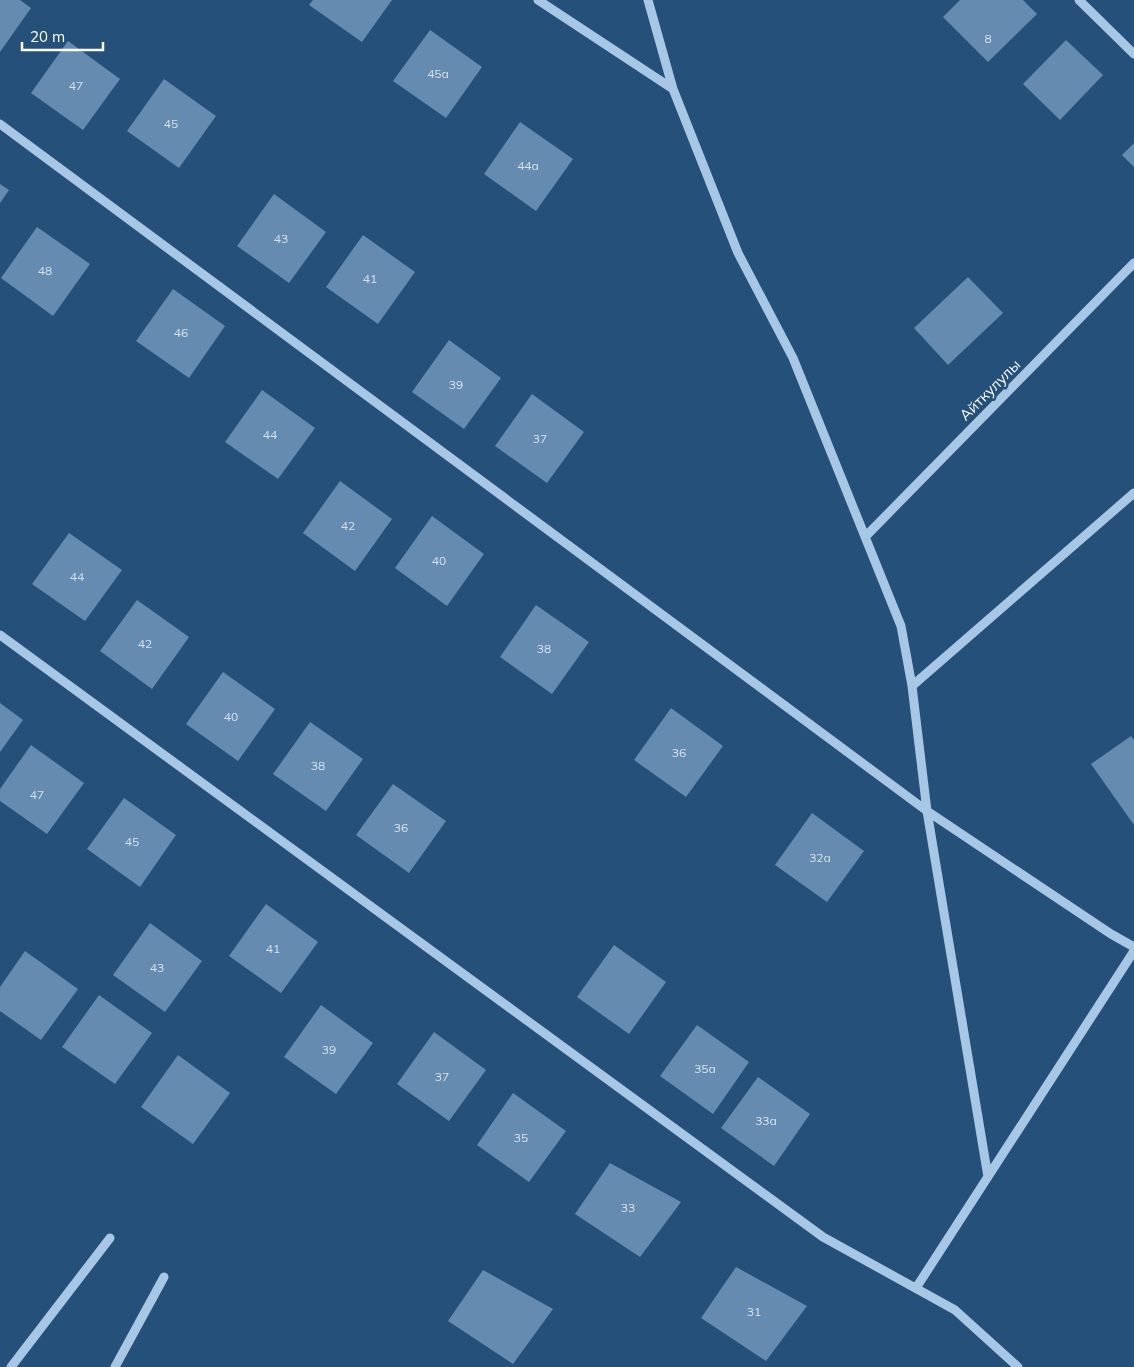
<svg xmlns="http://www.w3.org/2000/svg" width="1134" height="1367" viewBox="0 0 1134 1367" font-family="Mulish,sans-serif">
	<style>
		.building { fill: #668bb0 }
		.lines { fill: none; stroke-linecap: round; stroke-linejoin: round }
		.minor { stroke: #a8c7e4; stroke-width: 9 }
		.labels { text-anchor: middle; stroke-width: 5; stroke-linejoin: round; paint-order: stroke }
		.number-label { font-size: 12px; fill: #d9e2eb }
		.street-label { font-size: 15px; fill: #fff; stroke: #25507a }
	</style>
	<rect width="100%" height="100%" fill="#25507a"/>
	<!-- building -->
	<path class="building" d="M0 0H20L31 8 0 52Z
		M313 0H392L362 42 309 5Z
		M960 0H1023L1037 14 988 62 943 17Z
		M430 30 482 67 446 118 393 81Z
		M1066 40 1103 75 1060 120 1023 84Z
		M68 41 120 79 83 130 31 93Z
		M164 79 216 116 179 168 127 131Z
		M520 122 573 159 536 211 484 174Z
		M1134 143V167L1122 155Z
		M0 184 9 190 0 203Z
		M274 194 326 232 289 283 237 246Z
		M37 227 90 264 53 316 1 278Z
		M363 235 415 272 378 324 326 287Z
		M968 277 1003 313 948 365 914 328Z
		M173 289 225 326 189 378 136 341Z
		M449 340 501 378 464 429 412 392Z
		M262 390 315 428 278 479 225 442Z
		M532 394 584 432 547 483 495 446Z
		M340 481 392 519 355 571 303 533Z
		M432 516 484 554 447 606 395 568Z
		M69 533 122 570 85 621 32 584Z
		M137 600 189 637 152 689 100 651Z
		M536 605 589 642 552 694 500 657Z
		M223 672 275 709 238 761 186 724Z
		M0 703 23 720 0 752Z
		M671 708 723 746 686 797 634 760Z
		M310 722 363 759 326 811 273 774Z
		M1131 736 1134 740V825L1091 764Z
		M31 745 84 783 47 834 0 801V789Z
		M393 784 446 821 409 873 356 835Z
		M124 798 176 835 140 887 87 849Z
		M812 813 864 851 827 902 775 865Z
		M266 904 318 942 281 993 229 956Z
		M150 923 202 961 165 1012 113 975Z
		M614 945 666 982 629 1034 577 997Z
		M25 951 78 989 41 1040 0 1011V987Z
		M99 995 152 1033 115 1084 62 1047Z
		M321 1005 373 1043 336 1094 284 1057Z
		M697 1025 749 1062 713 1114 660 1076Z
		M434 1032 486 1070 449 1121 397 1084Z
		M178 1055 230 1093 193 1144 141 1107Z
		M758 1077 810 1114 774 1166 721 1128Z
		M513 1093 566 1131 529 1182 477 1145Z
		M610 1163 681 1202 640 1257 575 1214Z
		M736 1267 807 1306 766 1361 701 1318Z
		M483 1270 553 1309 513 1364 448 1321Z"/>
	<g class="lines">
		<!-- minor -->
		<path class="minor" d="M538 0 673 89
			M648 0 673 89 738 253 793 358 901 626 912 686 927 811 988 1177
			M1079 0 1134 54
			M0 124 927 811 1111 934 1134 947
			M865 537 1134 263
			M0 635 823 1237 955 1310 1018 1367
			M912 686 1134 493
			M916 1288 1134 951
			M11 1367 110 1238
			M115 1367 164 1277"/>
	</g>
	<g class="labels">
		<!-- number labels -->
		<g class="number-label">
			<text x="988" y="43">8</text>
			<text x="438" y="78">45а</text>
			<text x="76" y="90">47</text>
			<text x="171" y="128">45</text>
			<text x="528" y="170">44а</text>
			<text x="281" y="243">43</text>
			<text x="45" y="275">48</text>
			<text x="370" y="283">41</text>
			<text x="181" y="337">46</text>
			<text x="456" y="389">39</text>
			<text x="270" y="439">44</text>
			<text x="540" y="443">37</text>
			<text x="348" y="530">42</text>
			<text x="439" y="565">40</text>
			<text x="77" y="581">44</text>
			<text x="145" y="648">42</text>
			<text x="544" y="653">38</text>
			<text x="231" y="721">40</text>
			<text x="679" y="757">36</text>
			<text x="318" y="770">38</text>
			<text x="37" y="799">47</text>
			<text x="401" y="832">36</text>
			<text x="132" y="846">45</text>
			<text x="820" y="862">32а</text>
			<text x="273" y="953">41</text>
			<text x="157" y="972">43</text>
			<text x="329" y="1054">39</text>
			<text x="705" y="1073">35а</text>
			<text x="442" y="1081">37</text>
			<text x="766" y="1125">33а</text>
			<text x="521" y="1142">35</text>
			<text x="628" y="1212">33</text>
			<text x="754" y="1316">31</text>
		</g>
		<!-- street labels -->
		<g class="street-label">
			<text transform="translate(990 390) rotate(-45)" y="5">Айткулулы</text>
		</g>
	</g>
	<!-- scale -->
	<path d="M22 42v8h81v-8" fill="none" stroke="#ffffff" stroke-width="2.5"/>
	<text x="30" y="42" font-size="15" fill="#ffffff" stroke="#25507a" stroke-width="4" paint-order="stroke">20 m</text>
</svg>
